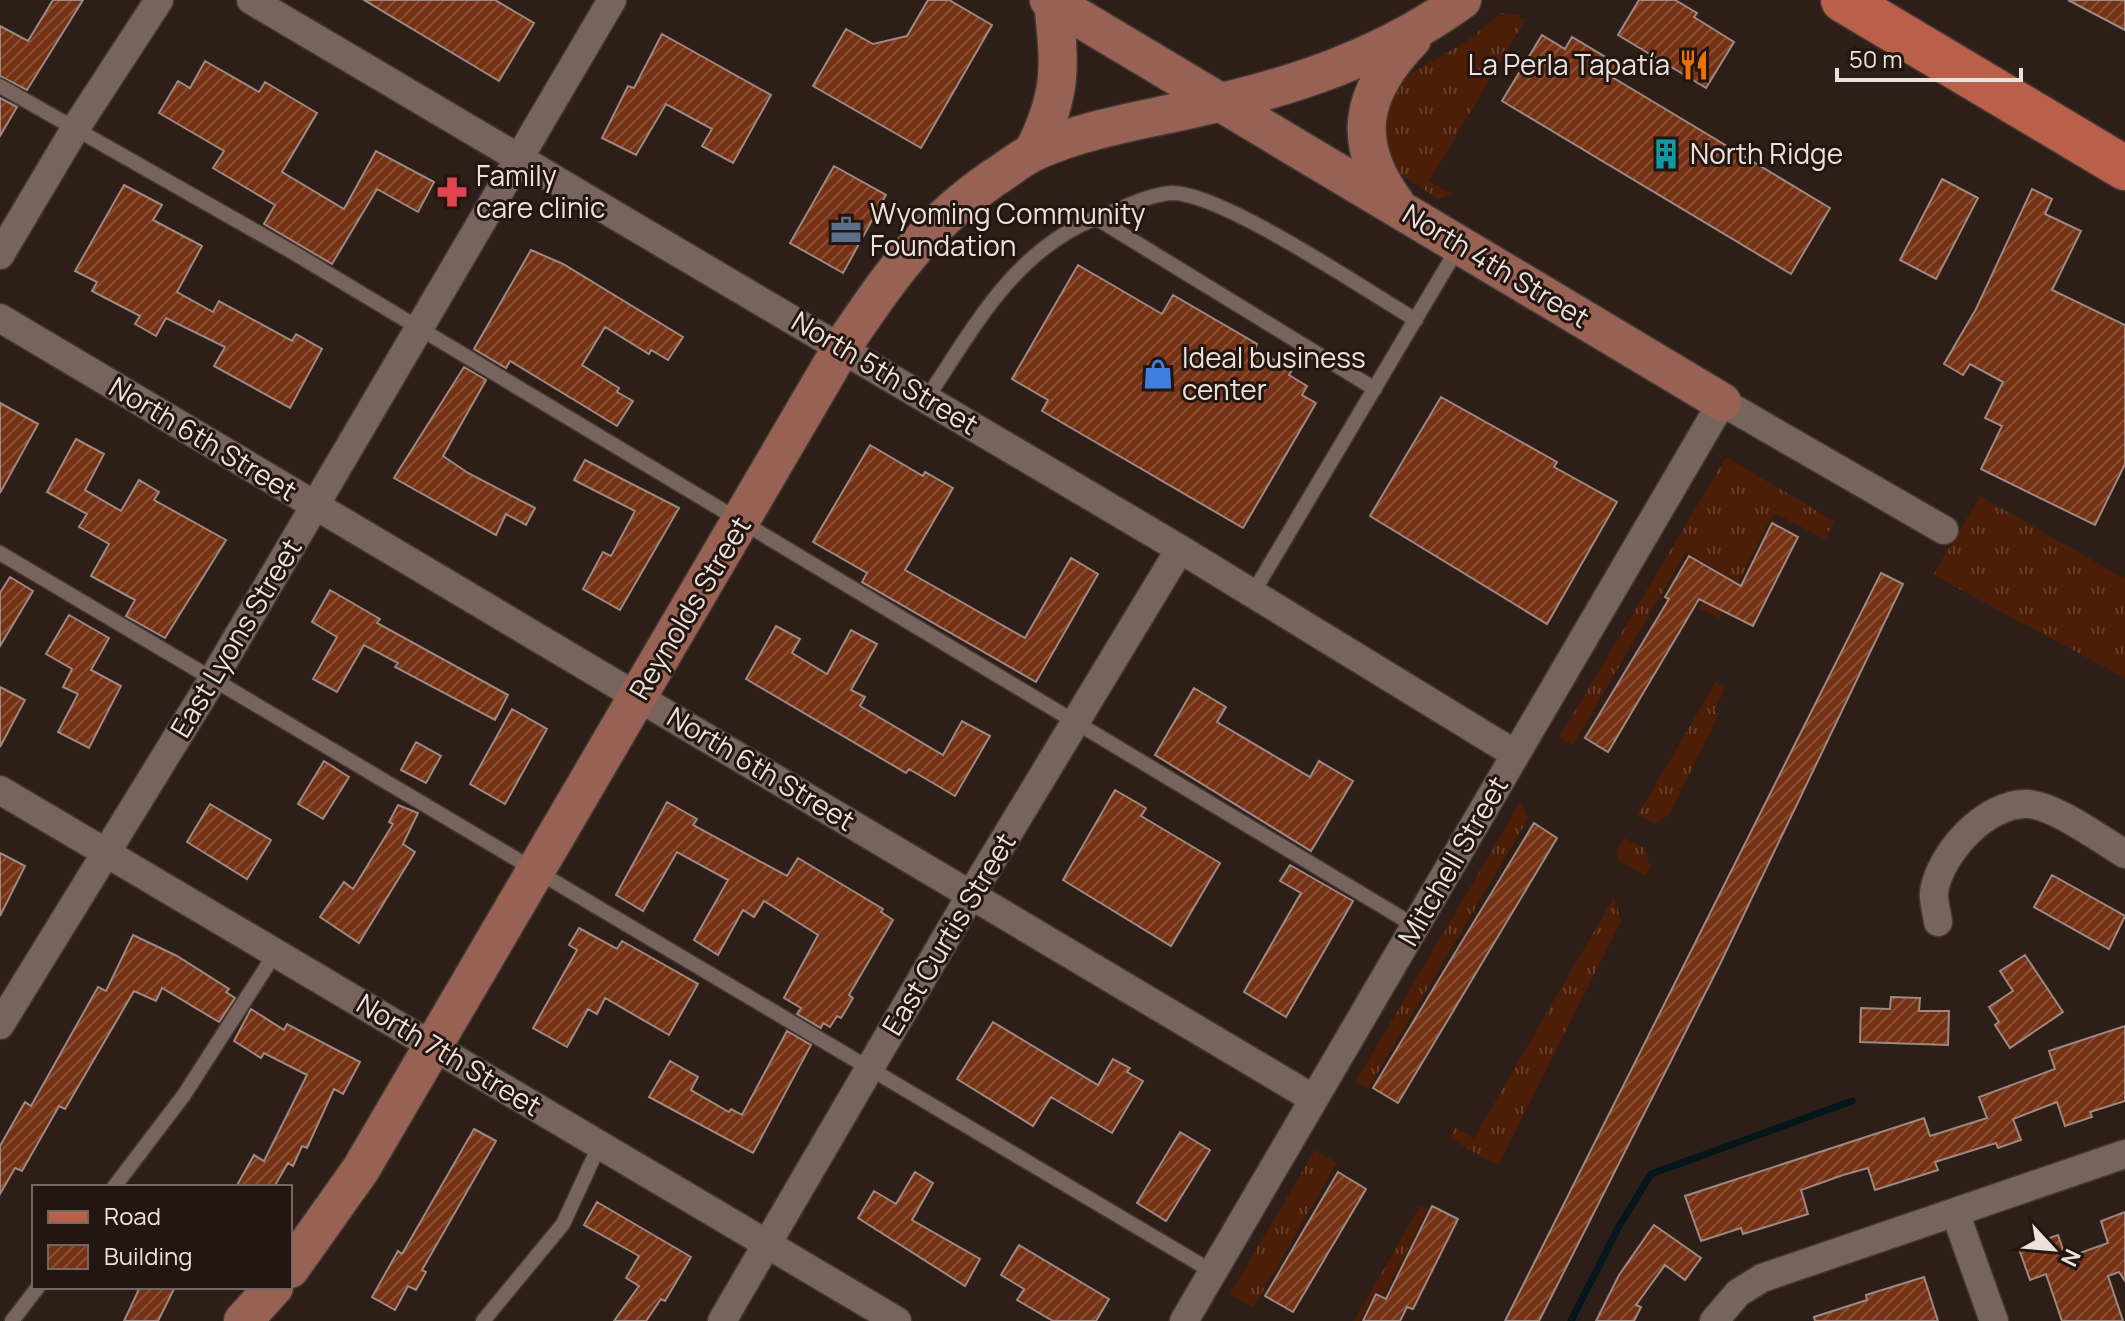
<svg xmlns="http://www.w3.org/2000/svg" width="2125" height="1321" viewBox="0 0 2125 1321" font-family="Manrope,sans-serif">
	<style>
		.grass { fill: url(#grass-tufts) }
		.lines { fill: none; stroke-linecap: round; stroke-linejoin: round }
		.stream { stroke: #041619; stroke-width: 7 }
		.building { fill: url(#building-hatch); stroke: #9d8982; stroke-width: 2 }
		.lane-casing { stroke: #443834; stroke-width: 17 }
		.street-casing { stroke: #443834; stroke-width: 31 }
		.secondary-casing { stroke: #443834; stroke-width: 41 }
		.primary-casing { stroke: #443834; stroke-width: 47 }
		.lane { stroke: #76645d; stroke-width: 14 }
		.street { stroke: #76645d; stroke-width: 28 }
		.secondary { stroke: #976153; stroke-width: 38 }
		.primary { stroke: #b95f4a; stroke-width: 44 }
		.labels { text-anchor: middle; stroke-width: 6; stroke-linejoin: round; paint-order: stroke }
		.poi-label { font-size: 28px; fill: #ece2dd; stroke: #23150f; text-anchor: start }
		.street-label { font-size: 28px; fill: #ece2dd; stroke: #23150f }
	</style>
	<defs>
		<pattern id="grass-tufts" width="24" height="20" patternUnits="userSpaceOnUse" patternTransform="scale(2)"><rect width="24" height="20" fill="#4c1d07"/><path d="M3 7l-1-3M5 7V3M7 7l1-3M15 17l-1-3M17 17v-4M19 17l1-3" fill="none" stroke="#663e2b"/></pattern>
		<pattern id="building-hatch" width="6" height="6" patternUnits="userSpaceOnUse" patternTransform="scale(2)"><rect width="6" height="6" fill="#753113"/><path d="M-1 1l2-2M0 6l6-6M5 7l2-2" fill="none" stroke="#894f35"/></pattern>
	</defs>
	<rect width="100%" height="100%" fill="#2d1e18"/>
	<!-- grass -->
	<path class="grass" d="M1501 13 1518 15 1525 20 1429 181 1452 194 1438 199 1400 174 1391 162 1383 142 1388 105 1402 79 1470 39Z
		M1726 457 1834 521 1825 539 1774 513 1720 618 1698 608 1720 571 1686 552 1573 745 1559 738Z
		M1980 496 2125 579V678L1933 575Z
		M1716 681 1725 690 1714 710 1719 714 1670 814 1655 824 1638 815Z
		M1521 801 1528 819 1368 1089 1356 1081Z
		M1624 838 1644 848 1650 866 1645 876 1619 861 1616 852Z
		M1614 897 1621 921 1498 1166 1450 1138 1455 1128 1474 1138Z
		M1315 1150 1337 1163 1253 1308 1230 1294Z
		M1420 1206 1428 1209 1384 1295 1375 1291 1360 1321H1354Z"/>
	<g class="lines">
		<!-- stream -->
		<path class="stream" d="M1571 1321 1618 1228 1651 1174 1852 1101"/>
	</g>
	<!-- building -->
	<path class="building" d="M53 0H83L27 90 0 76V26L28 41Z
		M364 0H495L534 23 499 81Z
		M928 0H949L992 25 921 148 813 86 846 29 873 44 907 36Z
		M1639 0H1675L1697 13 1694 17 1734 42 1706 88 1618 35Z
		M2068 0H2125V30Z
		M662 34 771 95 733 163 702 146 712 129 666 104 636 155 602 138 628 86 634 88Z
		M1542 35 1565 49 1572 37 1619 65 1612 77 1830 208 1791 274 1502 101Z
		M205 61 259 92 265 82 317 113 282 172 344 209 376 151 434 182 418 212 377 189 332 264 264 224 275 205 213 168 224 151 159 113 178 81 190 88Z
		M0 98 17 107 0 136Z
		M834 166 886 195 843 273 790 243Z
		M1942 179 1978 198 1936 279 1900 260Z
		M124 185 162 205 153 220 202 246 177 292 213 312 219 301 292 341 296 334 322 349 290 408 214 366 225 347 166 318 156 336 135 324 140 316 92 291 97 282 75 271Z
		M2032 189 2052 199 2045 214 2081 231 2052 290 2125 325V464L2095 525 1981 469 2002 426 1985 418 2003 382 1970 364 1963 375 1944 364 1976 309Z
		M531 250 563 264 683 337 668 360 651 350 649 354 605 327 582 365 619 388 617 392 633 401 617 426 510 361 506 368 474 349Z
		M1078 265 1162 314 1173 295 1257 344 1255 349 1292 370 1289 375 1307 386 1302 395 1316 403 1243 528 1042 411 1048 400 1012 379Z
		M464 367 486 380 443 456 468 473 535 508 526 525 506 514 496 535 394 478Z
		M1441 397 1557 462 1554 467 1617 502 1547 624 1370 516Z
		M0 403 38 424 0 493Z
		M76 439 104 454 85 490 121 511 139 480 159 492 154 500 226 540 165 638 126 616 135 600 91 576 109 544 79 527 87 514 47 492Z
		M870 445 923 476 925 472 953 488 905 570 1025 638 1071 558 1098 574 1036 682 862 582 867 573 813 542Z
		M585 460 679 508 620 610 583 589 603 552 611 556 635 511 574 480Z
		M1772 523 1798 537 1753 626 1699 599 1608 752 1585 738 1669 599 1665 597 1689 556 1741 586Z
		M1881 573 1903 584 1721 962 1539 1321H1505Z
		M10 577 33 591 0 646V593Z
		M330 590 380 619 377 623 508 695 495 720 395 667 398 663 364 645 337 692 313 679 337 637 312 622Z
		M69 615 109 638 91 670 121 686 89 748 58 732 78 694 63 687 72 669 46 654Z
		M776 626 800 639 792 653 827 674 851 630 877 644 851 690 865 697 860 706 943 755 962 721 990 736 955 796 909 769 906 773 746 679Z
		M0 687 25 700 0 747Z
		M1194 688 1226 707 1217 722 1310 777 1319 761 1353 781 1311 851 1155 755Z
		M512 709 547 729 505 804 470 784Z
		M416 742 441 756 426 783 401 770Z
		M324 761 349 777 323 819 298 804Z
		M1115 790 1146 808 1141 816 1220 863 1171 946 1063 880Z
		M667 802 697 819 693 825 787 876 798 858 883 909 881 912 893 920 849 995 853 998 841 1018 837 1016 830 1027 823 1023 821 1028 797 1014 801 1008 784 998 818 935 764 901 754 917 743 910 718 955 694 940 728 880 677 852 643 911 616 895Z
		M210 804 271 840 247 879 187 842Z
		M398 805 418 813 403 844 415 852 359 943 320 917 344 882 353 889 393 824 389 822Z
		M1534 823 1557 838 1398 1103 1373 1088Z
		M0 853 25 866 0 916Z
		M1290 865 1353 901 1286 1017 1244 992 1301 893 1280 881Z
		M2052 875 2125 916 2109 949 2034 907Z
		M579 928 617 949 622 941 698 984 669 1035 605 998 597 1014 588 1009 567 1047 533 1028 577 950 569 945Z
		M133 935 177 956 229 989 226 992 235 998 219 1022 162 988 156 1001 134 991 65 1109 59 1106 22 1171 15 1168 0 1194V1146L25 1102 31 1106 98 987 106 991Z
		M2025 955 2063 1012 2010 1048 1995 1025 1999 1022 1989 1007 2013 991 2000 971Z
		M1891 997 1920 998 1919 1011H1949L1948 1045 1860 1042 1861 1008 1890 1009Z
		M251 1009 284 1030 287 1024 360 1062 343 1094 334 1089 307 1148 302 1146 293 1166 288 1163 274 1187H236L254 1155 264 1161 307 1075 264 1053 261 1058 234 1041Z
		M993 1022 1098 1085 1113 1059 1130 1068 1127 1072 1143 1081 1112 1133 1051 1097 1033 1126 957 1079Z
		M2125 1026V1101L2090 1112 2092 1117 2065 1126 2057 1102 2013 1119 2021 1140 1998 1148 1996 1143 1935 1162 1938 1170 1875 1190 1868 1168 1843 1175 1801 1190 1808 1214 1743 1234 1741 1228 1701 1241 1685 1196 1924 1118 1930 1136 1987 1118 1979 1097 2055 1069 2049 1051Z
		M787 1031 811 1045 753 1153 649 1097 670 1061 698 1077 691 1090 729 1112 731 1109 742 1115Z
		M474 1129 496 1141 422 1270 426 1272 416 1290 408 1286 395 1310 372 1297 398 1251 402 1254Z
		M1180 1132 1210 1150 1166 1221 1137 1203Z
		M915 1172 933 1183 912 1220 980 1259 965 1286 858 1218 874 1191 896 1204Z
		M1338 1172 1366 1189 1293 1312 1265 1296Z
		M597 1202 691 1257 665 1301 661 1299 646 1321H614L639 1286 626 1278 639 1256 584 1225Z
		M1432 1206 1458 1219 1413 1309 1407 1307 1400 1321H1363L1376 1294 1386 1299Z
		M2125 1212V1281L2119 1272 2108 1276 2123 1321H2062L2046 1274 2030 1280 2019 1249 2058 1235 2066 1258 2108 1243 2101 1221Z
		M1654 1225 1701 1258 1685 1280 1665 1265 1636 1305 1641 1307 1634 1321H1596L1619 1275Z
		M1019 1245 1109 1299 1096 1321H1053L1017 1300 1024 1289 1001 1275Z
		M1924 1277 1938 1321H1815L1814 1317 1867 1300 1866 1295Z
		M140 1287H175L158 1321H124Z"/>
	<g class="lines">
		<!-- lane casing -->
		<g class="lane-casing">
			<path id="lane" d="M0 86 294 253 1415 926
				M1096 218C1118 211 1148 194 1172 193 1223 193 1365 290 1416 320
				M927 398C974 327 1014 251 1096 218L1375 389
				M0 553 1213 1272
				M1253 593 1459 246
				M114 1187 184 1095 276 952
				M12 1321 38 1287
				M483 1321 563 1224 600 1144"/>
		</g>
		<!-- street casing -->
		<g class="street-casing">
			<path id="street" d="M251 0 1180 549 1515 754
				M0 255 75 129 159 0
				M0 318 1314 1099
				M0 790 897 1321
				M1938 922C1937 913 1933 900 1934 892 1940 853 1986 803 2027 804 2055 805 2101 840 2125 854
				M0 1025 213 679 612 0
				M1956 1215 1994 1321
				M722 1321 972 893 1180 549
				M1184 1321 1722 402 1944 530
				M1714 1321 1738 1293 1762 1278 2125 1154"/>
		</g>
		<!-- secondary casing -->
		<g class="secondary-casing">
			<path id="secondary" d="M1049 0 1722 402
				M1033 152C1063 93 1060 66 1053 2
				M1396 204C1350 142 1360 93 1412 39
				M290 1269 361 1169 842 347C889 278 924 225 995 177 1008 169 1022 157 1036 151 1086 128 1146 120 1200 107 1293 87 1385 56 1462 0
				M243 1321 274 1287"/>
		</g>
		<!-- primary casing -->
		<g class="primary-casing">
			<path id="primary" d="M1843 0 2125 168"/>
		</g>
		<!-- lane -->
		<use href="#lane" class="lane"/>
		<!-- street -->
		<use href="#street" class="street"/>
		<!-- secondary -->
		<use href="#secondary" class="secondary"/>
		<!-- primary -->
		<use href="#primary" class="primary"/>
	</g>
	<!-- icons -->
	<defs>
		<g id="restaurant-bare" transform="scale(2.4)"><path d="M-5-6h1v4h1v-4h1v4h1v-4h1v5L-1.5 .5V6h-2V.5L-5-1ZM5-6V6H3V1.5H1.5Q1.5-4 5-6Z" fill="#e8710a" stroke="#23150f" stroke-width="2.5" paint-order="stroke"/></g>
		<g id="building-bare" transform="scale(2.4)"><path d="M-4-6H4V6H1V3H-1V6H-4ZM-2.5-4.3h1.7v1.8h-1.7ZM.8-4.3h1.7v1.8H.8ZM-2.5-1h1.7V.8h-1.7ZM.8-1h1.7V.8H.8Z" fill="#0f9aa8" stroke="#23150f" stroke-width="2.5" paint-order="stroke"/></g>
		<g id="pharmacy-bare" transform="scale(2.4)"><path d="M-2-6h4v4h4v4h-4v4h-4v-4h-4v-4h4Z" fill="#e0444e" stroke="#23150f" stroke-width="2.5" paint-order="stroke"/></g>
		<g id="office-bare" transform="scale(2.4)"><path d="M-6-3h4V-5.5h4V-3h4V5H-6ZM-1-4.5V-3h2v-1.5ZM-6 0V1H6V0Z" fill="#5c6f8a" stroke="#23150f" stroke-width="2.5" paint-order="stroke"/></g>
		<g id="shop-bare" transform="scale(2.4)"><path d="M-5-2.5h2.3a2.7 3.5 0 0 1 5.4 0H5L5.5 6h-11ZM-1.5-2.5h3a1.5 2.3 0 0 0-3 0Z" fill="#3f7fe0" stroke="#23150f" stroke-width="2.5" paint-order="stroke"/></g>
	</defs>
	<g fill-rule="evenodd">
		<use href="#restaurant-bare" x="1694" y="65"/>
		<use href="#building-bare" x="1666" y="154"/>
		<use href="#pharmacy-bare" x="452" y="192"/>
		<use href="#office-bare" x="846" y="230"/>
		<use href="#shop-bare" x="1158" y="374"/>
	</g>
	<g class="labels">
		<!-- poi labels -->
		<g class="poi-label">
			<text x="1670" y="75" text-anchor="end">La Perla Tapatía</text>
			<text x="1690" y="164">North Ridge</text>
			<text x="476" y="186">Family<tspan x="476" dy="32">care clinic</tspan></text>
			<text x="870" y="224">Wyoming Community<tspan x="870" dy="32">Foundation</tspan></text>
			<text x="1182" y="368">Ideal business<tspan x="1182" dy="32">center</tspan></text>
		</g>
		<!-- street labels -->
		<g class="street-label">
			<text transform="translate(1496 266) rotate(31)" y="10">North 4th Street</text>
			<text transform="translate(885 373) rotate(31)" y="10">North 5th Street</text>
			<text transform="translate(203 439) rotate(31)" y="10">North 6th Street</text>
			<text transform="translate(690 608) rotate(-59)" y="10">Reynolds Street</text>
			<text transform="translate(236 638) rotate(-59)" y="10">East Lyons Street</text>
			<text transform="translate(761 769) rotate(31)" y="10">North 6th Street</text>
			<text transform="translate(1453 861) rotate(-60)" y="10">Mitchell Street</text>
			<text transform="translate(949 934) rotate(-59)" y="10">East Curtis Street</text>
			<text transform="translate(449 1055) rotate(31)" y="10">North 7th Street</text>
		</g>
	</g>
	<!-- legend -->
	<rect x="32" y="1185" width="260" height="104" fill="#23150f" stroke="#736761" stroke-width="2"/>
	<rect x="48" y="1211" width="40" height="12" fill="#b95f4a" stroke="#736761" stroke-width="2"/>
	<text x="104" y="1225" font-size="24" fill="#ece2dd">Road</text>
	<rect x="48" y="1245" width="40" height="24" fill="url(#building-hatch)" stroke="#736761" stroke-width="2"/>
	<text x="104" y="1265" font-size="24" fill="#ece2dd">Building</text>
	<!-- north arrow -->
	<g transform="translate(2053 1249) rotate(116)" stroke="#23150f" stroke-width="6" paint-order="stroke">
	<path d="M0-6L14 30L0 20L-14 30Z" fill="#ece2dd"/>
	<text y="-12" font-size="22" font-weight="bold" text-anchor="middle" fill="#ece2dd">N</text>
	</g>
	<!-- scale -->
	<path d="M1837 68v12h184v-12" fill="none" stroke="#ece2dd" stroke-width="4"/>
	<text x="1849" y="68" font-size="24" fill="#ece2dd" stroke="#23150f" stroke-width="6" paint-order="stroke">50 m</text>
</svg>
